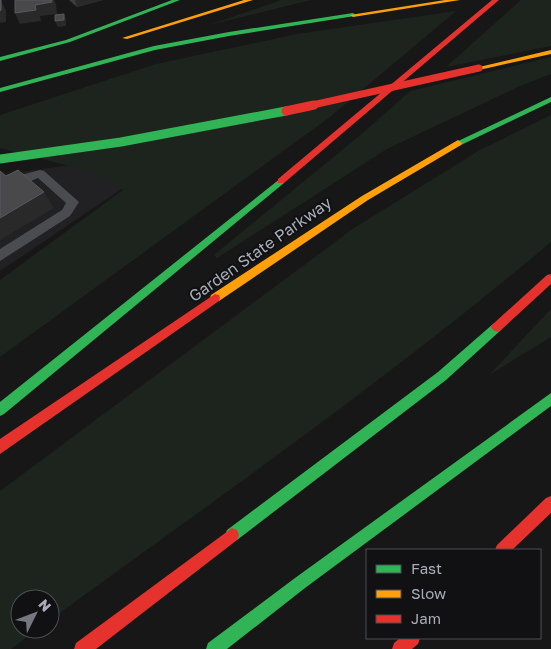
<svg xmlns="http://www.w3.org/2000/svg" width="551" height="649" viewBox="0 0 551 649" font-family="'Golos Text',sans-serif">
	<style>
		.built { fill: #212123 }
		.green { fill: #1d241e }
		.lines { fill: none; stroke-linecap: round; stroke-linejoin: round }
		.lane { fill: #4b4c50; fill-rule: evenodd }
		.fast { fill: #30b455; fill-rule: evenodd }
		.slow { fill: #ff9f0a; fill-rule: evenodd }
		.jam { fill: #e5322d; fill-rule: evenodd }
		.fast-bridge { stroke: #30b455; stroke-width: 9 }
		.jam-bridge-far1 { stroke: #e5322d; stroke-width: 7 }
		.jam-bridge { stroke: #e5322d; stroke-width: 9 }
		.wall { fill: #3d3d3f }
		.shaded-wall { fill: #29292a }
		.building { fill: #49494c; stroke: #58595d }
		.labels { text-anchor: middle; stroke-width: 4; stroke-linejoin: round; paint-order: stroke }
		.street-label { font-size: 16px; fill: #a8adb8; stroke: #111113 }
	</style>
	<rect width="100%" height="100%" fill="#171717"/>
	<!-- built -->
	<path class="built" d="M181 149 0 271V175Z"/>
	<!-- green -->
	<path class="green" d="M281 0H311L209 25Z
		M521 0H551V46L446 67Z
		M456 11 330 117 0 357V280L123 190 92 172 0 148V115L156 64 297 34Z
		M551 57V74L518 87 387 149 217 258 214 255 364 132 410 91Z
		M551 115V242C391 377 219 497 50 620V599H20V629H38L11 649H0V491L354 228 480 150Z
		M551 309V337L489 375Z"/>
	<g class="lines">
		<!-- lane -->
		<path class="lane" d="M40 170 44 171 79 202 70 216 0 261V249L62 210 66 203 38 178 0 194V185L21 175Z"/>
		<!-- fast -->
		<path class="fast" d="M172 0H180L70 42 0 61V57L66 40Z
			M353 13 356 15 355 16 229 36 155 50 0 92V88L154 46 229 32Z
			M551 97V102L461 145 458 146 454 143Z
			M281 178 284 179V183L4 414 0 416V402Z
			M497 322 501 324 503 327 501 330 446 380 237 540 232 542 227 540 225 535 227 530 438 372 493 324Z
			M551 393V406L305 588 227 649H206L208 643 295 578Z"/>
		<!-- slow -->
		<path class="slow" d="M244 0H253L127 39 122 38Z
			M445 0H460L353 17 350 15Z
			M551 50V54L479 70 475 68Z
			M458 140 462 143 461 145 368 200 219 301H211L210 298 211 295 362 196Z"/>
		<!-- jam -->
		<path class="jam" d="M492 0H499L284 183H278V179Z
			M551 274V284L501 330 497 332 493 330 491 327 493 324 547 275Z
			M215 294 219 295 220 298 219 301 0 454V439Z
			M551 496V513L512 550H495L497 545 546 498Z
			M232 528 237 530 239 535 237 540 96 649H74L76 643Z
			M400 638H420L418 644 412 649H392L394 643Z"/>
		<!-- fast-bridge -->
		<path class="fast-bridge" d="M0 159 121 142 286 111"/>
		<!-- jam-bridge-far1 -->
		<path class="jam-bridge-far1" d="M308 106 479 68"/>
		<!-- jam-bridge -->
		<path class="jam-bridge" d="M286 111 314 105"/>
	</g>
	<!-- wall -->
	<path class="wall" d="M69 0H103L77 7Z"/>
	<!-- shaded-wall -->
	<path class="shaded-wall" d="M1 0 6 11V22L0 23V11Z
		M52 0H54L56 4 57 14 40 16 41 21 20 24 15 13 35 5Z
		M75 0H103L77 7Z
		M64 14 66 20V26L58 27 55 21Z
		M44 192 54 208 0 240V218Z"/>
	<!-- building -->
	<path class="building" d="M0 0H1V10L0 11Z
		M15 0H52V2L35 5 36 10 15 13Z
		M64 14V20L55 21V15Z
		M18 170 44 192 0 218V171L6 176Z"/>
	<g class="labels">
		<!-- street labels -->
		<g class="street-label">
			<text transform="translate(260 249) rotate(-35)" y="6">Garden State Parkway</text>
		</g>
	</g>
	<!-- legend -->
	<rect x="366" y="549" width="175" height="90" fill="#111113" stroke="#4d4f55"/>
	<rect x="376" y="565" width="25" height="8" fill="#30b455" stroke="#4d4f55"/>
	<text x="411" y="574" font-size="15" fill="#a8adb8">Fast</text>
	<rect x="376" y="590" width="25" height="8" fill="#ff9f0a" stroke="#4d4f55"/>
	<text x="411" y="599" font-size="15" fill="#a8adb8">Slow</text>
	<rect x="376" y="615" width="25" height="8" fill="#e5322d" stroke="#4d4f55"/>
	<text x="411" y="624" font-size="15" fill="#a8adb8">Jam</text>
	<!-- north arrow -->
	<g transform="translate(35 614) rotate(48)"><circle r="24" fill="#111113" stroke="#4d4f55"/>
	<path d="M0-4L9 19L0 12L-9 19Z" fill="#757880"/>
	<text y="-8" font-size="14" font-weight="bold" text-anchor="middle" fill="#a8adb8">N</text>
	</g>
</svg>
